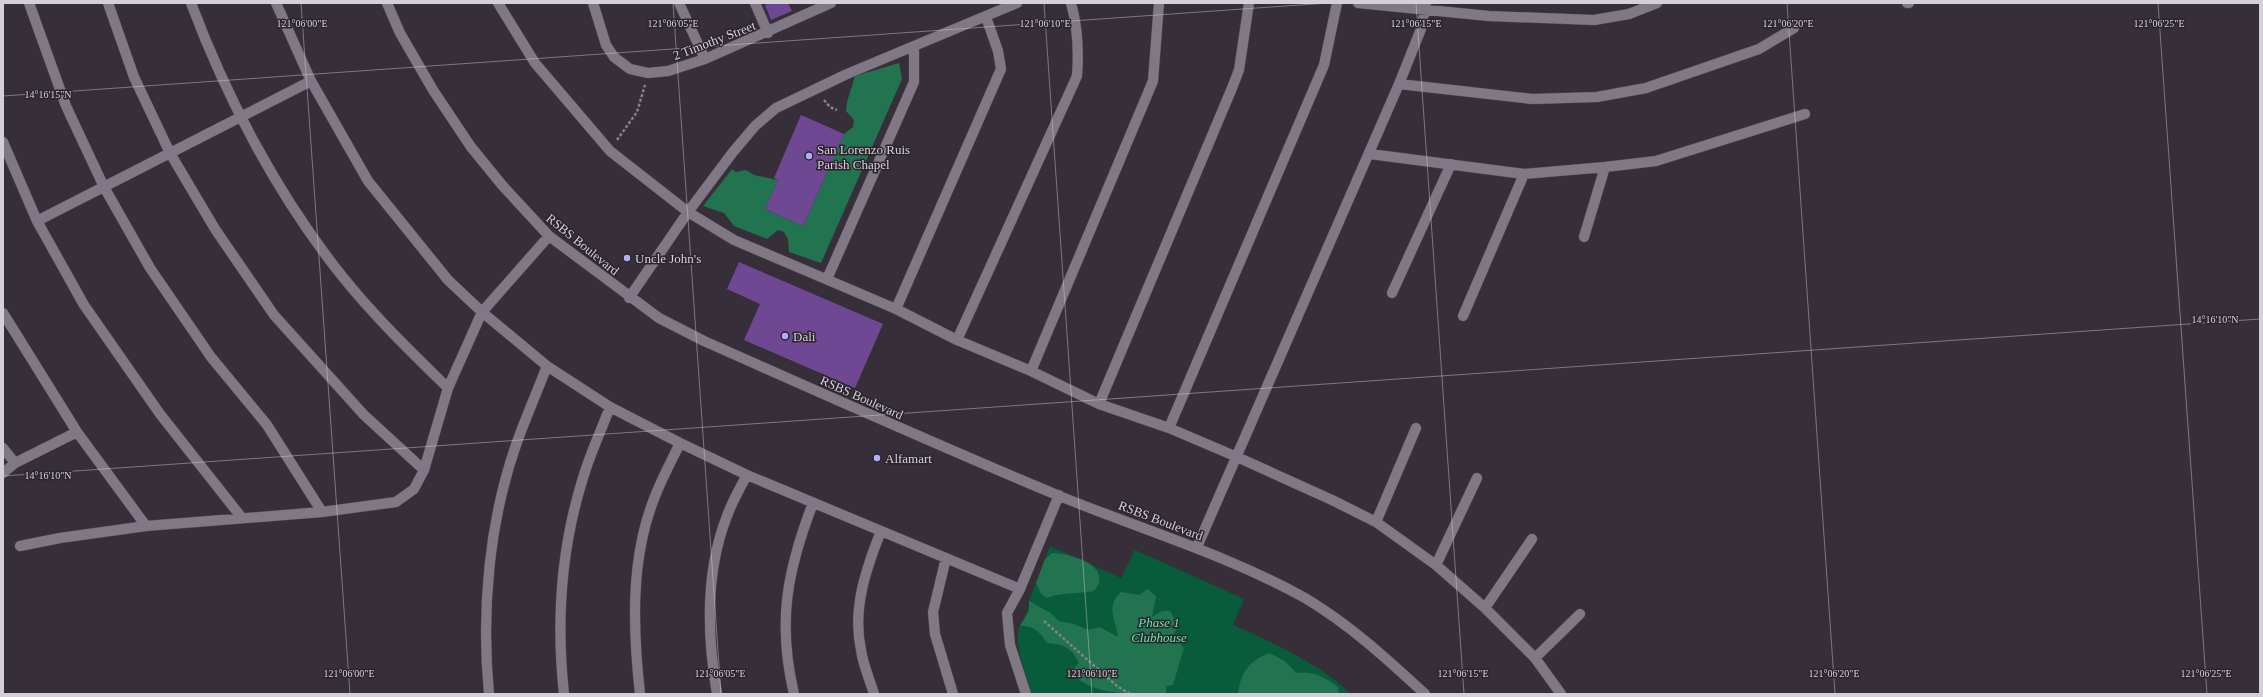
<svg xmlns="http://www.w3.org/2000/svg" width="2263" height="697" viewBox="0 0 2263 697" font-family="'Times New Roman',serif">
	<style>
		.green { fill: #085b3b }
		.forest { fill: #21744f }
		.building { fill: #6f4894 }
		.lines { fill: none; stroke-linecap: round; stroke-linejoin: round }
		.minor-casing { stroke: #514b53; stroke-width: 11 }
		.path { stroke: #868088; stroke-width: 2.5; stroke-dasharray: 3 2; stroke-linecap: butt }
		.minor { stroke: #817885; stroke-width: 10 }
		.ticks { fill: none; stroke: #d5d0d7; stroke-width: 1; stroke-opacity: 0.45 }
		.poi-dot { fill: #b1adfa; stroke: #2c252f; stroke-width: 1.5 }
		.labels { text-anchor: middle; stroke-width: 3; stroke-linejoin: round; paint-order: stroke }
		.street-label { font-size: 13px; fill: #d5d0d7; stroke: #2c252f }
		.poi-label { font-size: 13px; fill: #d5d0d7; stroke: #2c252f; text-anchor: start }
		.park-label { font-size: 13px; font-style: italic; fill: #61ecab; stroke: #2c252f }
		.ticks-label { font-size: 10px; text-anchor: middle; fill: #d5d0d7; stroke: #2c252f; stroke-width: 3; stroke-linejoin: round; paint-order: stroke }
	</style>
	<rect width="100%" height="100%" fill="#362f39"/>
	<!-- green -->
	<path class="green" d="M1050 546 1121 578 1135 550 1244 599 1233 625C1275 644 1317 662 1351 694H1032C1027 677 1016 651 1018 633 1019 621 1029 616 1029 601Z"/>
	<!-- forest -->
	<path class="forest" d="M899 63 902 79 821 263 789 252 788 239 784 232 778 230 767 239 734 226 724 213 703 206 732 169 736 172 746 170 754 175 778 180 765 209 803 226 844 134 853 127 854 120 846 111 847 102 855 76Z
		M1052 553C1070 553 1115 566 1094 591 1079 594 1062 592 1047 598L1041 594 1036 583 1045 559Z
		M1147 589 1156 596 1152 617 1162 611H1170L1178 625 1172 638 1178 641 1184 648 1173 685 1166 686V694C1135 694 1089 697 1071 671L1079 663C1072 648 1064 644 1047 643 1040 632 1034 625 1020 626L1029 611V601L1049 612 1059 621 1074 624 1088 630 1100 627 1118 637C1116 619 1105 607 1121 592L1140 595Z
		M1269 653 1285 661 1296 673C1314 671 1323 676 1338 687L1339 694H1238C1240 673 1250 660 1269 653Z"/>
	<!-- building -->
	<path class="building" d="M770 3H788L792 11 771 20 765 5Z
		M801 115 844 134 803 226 765 209 778 180 774 178Z
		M739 262 883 324 855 388 744 340 760 304 727 289Z"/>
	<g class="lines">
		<!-- minor casing -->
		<g class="minor-casing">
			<path id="minor" d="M29 3 66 106 104 187 150 268 211 357 267 425 322 512
				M108 3 134 77 170 153 215 229 274 315 364 415 424 470
				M191 3C227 99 278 196 342 276 374 316 411 352 448 388
				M276 3 311 81 368 181 448 280 482 312 547 366 610 407 680 443 747 475 1020 589
				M387 3 400 33 433 90 471 147 502 185 549 236 659 318 704 341C821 393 939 446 1057 495 1140 529 1226 554 1305 598 1349 624 1387 659 1425 694
				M498 3 535 63 610 151 688 212 734 240 896 309 957 340 1031 371 1099 404 1169 428 1237 457 1332 500 1376 522 1436 565 1485 608 1535 658 1561 694
				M593 3 606 45 614 57 630 69 648 73 668 71 705 59 831 3
				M679 3 705 59
				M755 3 768 33
				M1358 3 1489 16 1594 20 1629 14 1657 3
				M1907 3H1909
				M1399 84 1532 99 1597 97 1646 88 1759 49 1794 28
				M3 142 37 221 84 305 160 414 242 518
				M1370 154 1524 174 1605 167 1656 161 1805 114
				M37 221 311 81
				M1584 237 1605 167
				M827 279 914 82V47
				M1392 293 1451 164
				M629 298 688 212 733 152 755 126 776 108 847 74 1017 3
				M896 309 1001 69 998 51 986 17
				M3 313 77 432 146 526
				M1463 316 1524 174
				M957 340 1077 76C1079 50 1078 28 1071 3
				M1031 371 1153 81 1159 3
				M1099 404 1232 88 1239 70 1249 3
				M1169 428 1324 65 1337 3
				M3 448 15 463
				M3 473 15 463 77 432
				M1376 522 1416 428
				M20 546 60 538 146 526 322 512 396 502 414 489 424 470 448 388 482 312 549 236
				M1197 547 1399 84 1421 29 1426 3
				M946 558 933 612 935 634 953 694
				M1436 565 1477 478
				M1485 608 1532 539
				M1535 658 1580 614
				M489 694C481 611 489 521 517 442 526 417 537 392 547 366
				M564 694C556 621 561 548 583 478 590 454 601 431 610 407
				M640 694C633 630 630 560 654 499 661 480 671 462 680 443
				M717 694C707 636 705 572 727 516 732 502 740 488 747 475
				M794 694C777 622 787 571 813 503
				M874 694C870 680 863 665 861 650 852 609 866 569 881 531
				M1026 694 1010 645 1007 613 1020 589 1059 495"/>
		</g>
		<!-- path -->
		<path class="path" d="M824 100 830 107 837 110
			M617 140 637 112 645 85
			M1044 621 1117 686 1130 694"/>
		<!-- minor -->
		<use href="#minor" class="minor"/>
	</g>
	<!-- ticks -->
	<path class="ticks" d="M301 3 350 694M673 3 721 694M1044 3 1092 694M1416 3 1464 694M1787 3 1835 694M2158 3 2207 694M3 96 1328 3M3 476 2260 319"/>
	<!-- markers -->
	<g class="poi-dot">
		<circle cx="809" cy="156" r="4"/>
		<circle cx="627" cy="258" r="4"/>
		<circle cx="785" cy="336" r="4"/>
		<circle cx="877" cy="458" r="4"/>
	</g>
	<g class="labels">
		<!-- street labels -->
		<g class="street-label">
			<text transform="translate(714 40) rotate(-21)" y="5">2 Timothy Street</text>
			<text transform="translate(583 244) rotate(39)" y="5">RSBS Boulevard</text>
			<text transform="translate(862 397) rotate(24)" y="5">RSBS Boulevard</text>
			<text transform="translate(1161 520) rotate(21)" y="5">RSBS Boulevard</text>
		</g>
		<!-- poi labels -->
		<g class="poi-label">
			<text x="817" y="154">San Lorenzo Ruis<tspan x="817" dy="15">Parish Chapel</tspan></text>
			<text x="635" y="263">Uncle John's</text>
			<text x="793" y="341">Dali</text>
			<text x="885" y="463">Alfamart</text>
		</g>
		<!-- park labels -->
		<g class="park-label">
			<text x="1159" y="627">Phase 1<tspan x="1159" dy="15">Clubhouse</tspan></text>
		</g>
	</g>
	<g class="ticks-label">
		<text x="302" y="27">121°06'00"E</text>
		<text x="673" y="27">121°06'05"E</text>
		<text x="1045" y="27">121°06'10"E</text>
		<text x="1416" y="27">121°06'15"E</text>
		<text x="1788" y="27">121°06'20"E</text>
		<text x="2159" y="27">121°06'25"E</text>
		<text x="48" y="98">14°16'15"N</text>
		<text x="2215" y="323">14°16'10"N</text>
		<text x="48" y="479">14°16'10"N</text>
		<text x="349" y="677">121°06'00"E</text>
		<text x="720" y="677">121°06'05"E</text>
		<text x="1092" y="677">121°06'10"E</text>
		<text x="1463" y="677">121°06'15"E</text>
		<text x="1834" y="677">121°06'20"E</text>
		<text x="2206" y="677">121°06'25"E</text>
	</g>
	<!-- border -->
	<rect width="2263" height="697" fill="none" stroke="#d5d0d7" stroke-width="8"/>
</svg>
